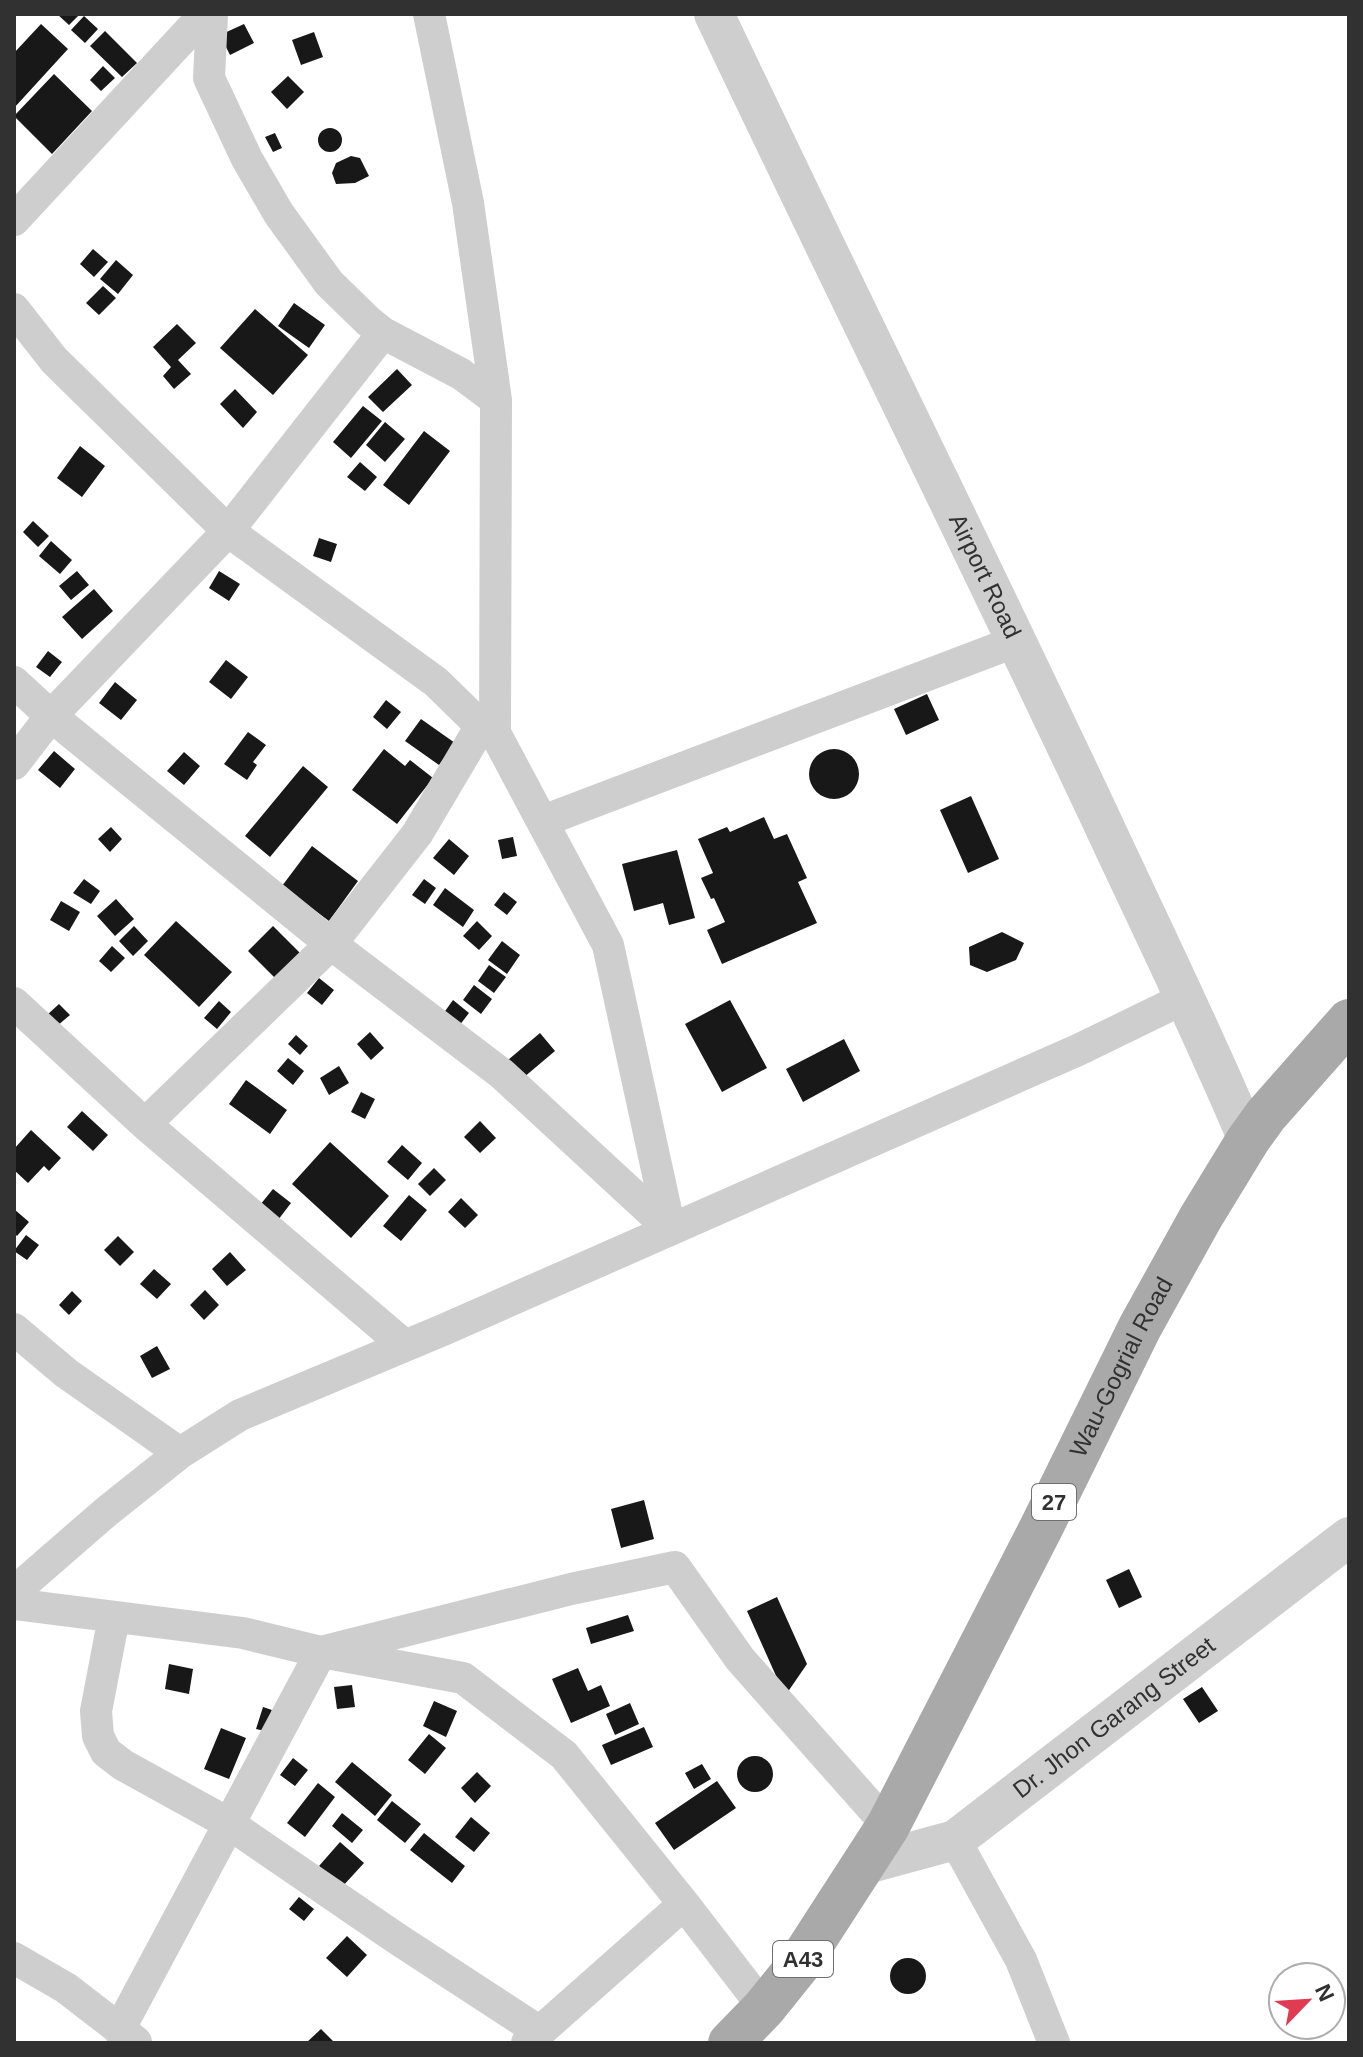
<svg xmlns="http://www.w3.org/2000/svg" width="1363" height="2057" viewBox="0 0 1363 2057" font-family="Helvetica,sans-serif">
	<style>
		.building { fill: #181818 }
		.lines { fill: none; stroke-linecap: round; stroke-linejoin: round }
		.minor { stroke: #cecece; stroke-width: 32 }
		.tertiary { stroke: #cecece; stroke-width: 40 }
		.primary { stroke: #a9a9a9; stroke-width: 44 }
		.labels { text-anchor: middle; stroke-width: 8; stroke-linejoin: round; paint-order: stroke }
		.shield { fill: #fff; stroke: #6f6f6f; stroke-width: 2 }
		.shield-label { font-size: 22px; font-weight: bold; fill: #313131 }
		.street-label { font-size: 24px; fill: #313131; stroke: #fff }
	</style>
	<rect width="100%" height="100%" fill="#fff"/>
	<!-- building -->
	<path class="building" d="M57 14H80L69 25Z
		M84 16 98 29 85 43 71 30Z
		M41 24 68 49 14 108V53Z
		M244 24 254 43 230 55 220 35Z
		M105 31 137 63 122 77 90 46Z
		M314 32 323 57 301 65 292 40Z
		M103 66 115 78 101 91 90 80Z
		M54 74 92 111 52 154 14 116Z
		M288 76 304 92 287 109 271 92Z
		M318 140a12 12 0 1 1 24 0a12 12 0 1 1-24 0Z
		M275 133 282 148 273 152 265 137Z
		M351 156 360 158 369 176 355 183 336 184 332 173 336 163Z
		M93 249 108 262 94 277 80 264Z
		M116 260 133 275 118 294 100 279Z
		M103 286 116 298 99 315 86 303Z
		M294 303 325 325 309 348 278 326Z
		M255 309 308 355 273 395 220 348Z
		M177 324 196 343 178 360 191 374 174 389 163 376 171 367 153 347Z
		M397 369 412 385 383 412 368 397Z
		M235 389 257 412 243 428 220 404Z
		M363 406 382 421 351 458 333 442Z
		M385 422 405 439 385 462 366 445Z
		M424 431 450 451 409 505 383 485Z
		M80 446 105 466 82 497 57 478Z
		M360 462 377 477 365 491 347 477Z
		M33 521 49 536 38 547 23 532Z
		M319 538 337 544 331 562 313 556Z
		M51 541 72 560 60 574 39 556Z
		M77 571 89 585 71 600 59 586Z
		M219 571 240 584 229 601 209 588Z
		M94 589 113 611 82 639 62 617Z
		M48 651 62 662 50 677 36 667Z
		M226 660 248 677 231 699 209 682Z
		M115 682 137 700 121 720 99 703Z
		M927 694 939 720 906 735 894 709Z
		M386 700 401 712 387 729 373 717Z
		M421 719 455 743 439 765 405 741Z
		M248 732 266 745 253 762 257 765 247 780 224 764Z
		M384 749 405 766 410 760 433 778 397 824 352 790Z
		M809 774a25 25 0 1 1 50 0a25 25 0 1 1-50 0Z
		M54 751 75 769 60 788 38 770Z
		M184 752 200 766 184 785 167 771Z
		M303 766 328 787 270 857 245 836Z
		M971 796 999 859 968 873 940 810Z
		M764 817 774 839 787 834 807 878 798 882 817 923 722 964 707 930 725 922 714 898 711 899 701 878 713 873 698 839 727 827 730 832Z
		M111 827 122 839 110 852 98 839Z
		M513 837 517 856 502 859 498 840Z
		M449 839 469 856 454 875 433 858Z
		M312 846 358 881 329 921 282 886Z
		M677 850 695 918 669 925 663 903 634 911 622 864Z
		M84 879 100 891 91 904 73 893Z
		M424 879 436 888 425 904 412 895Z
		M445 888 474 910 463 927 433 905Z
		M504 892 517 902 507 915 494 905Z
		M116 899 134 919 115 936 97 916Z
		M61 901 80 912 69 931 50 920Z
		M176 921 232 972 199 1007 144 955Z
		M477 921 492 936 479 950 463 936Z
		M134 926 148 941 133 956 119 941Z
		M273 926 301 954 276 979 248 951Z
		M1002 932 1024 943 1016 960 987 972 970 965 969 947Z
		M502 941 520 955 507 974 488 960Z
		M112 946 125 958 111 972 99 961Z
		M489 965 506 977 494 993 478 981Z
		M319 978 334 990 322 1005 307 993Z
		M474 985 492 999 481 1014 463 1000Z
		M453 1000 469 1013 459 1026 443 1014Z
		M730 1000 767 1068 722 1092 685 1024Z
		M219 1001 231 1012 217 1029 204 1018Z
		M59 1004 70 1015 57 1026 47 1015Z
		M370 1032 384 1048 371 1060 357 1044Z
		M540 1033 555 1051 523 1078 508 1060Z
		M296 1035 308 1046 300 1055 288 1044Z
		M844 1039 860 1071 803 1102 786 1069Z
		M288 1058 304 1071 293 1085 277 1071Z
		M339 1066 349 1083 329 1095 320 1078Z
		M246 1080 287 1110 270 1134 229 1104Z
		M361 1092 375 1099 365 1119 351 1112Z
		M82 1111 108 1135 93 1151 67 1127Z
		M480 1121 496 1138 480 1153 464 1137Z
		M31 1130 61 1158 49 1171 44 1166 28 1183 14 1170V1149Z
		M330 1142 389 1196 351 1238 292 1184Z
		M402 1145 422 1163 408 1180 387 1162Z
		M434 1168 446 1180 430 1196 418 1184Z
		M273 1189 291 1203 278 1220 260 1205Z
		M409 1195 427 1210 401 1241 383 1226Z
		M461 1198 478 1215 465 1228 448 1212Z
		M14 1209 29 1222 17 1236 14 1233Z
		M26 1235 39 1245 27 1260 14 1251Z
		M118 1236 134 1252 120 1266 104 1250Z
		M230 1252 246 1270 227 1286 212 1269Z
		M154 1269 171 1284 157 1299 140 1284Z
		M205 1290 219 1305 204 1320 190 1305Z
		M72 1291 82 1301 69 1315 59 1305Z
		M157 1346 170 1369 152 1378 140 1356Z
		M644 1500 654 1539 621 1548 611 1509Z
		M1129 1569 1142 1597 1119 1608 1106 1580Z
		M777 1597 807 1664 785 1696 747 1611Z
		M628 1615 634 1631 591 1644 586 1628Z
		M169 1664 193 1669 189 1694 165 1689Z
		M578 1668 588 1691 601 1685 610 1706 571 1723 552 1679Z
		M352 1685 355 1707 337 1709 334 1687Z
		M1202 1687 1218 1711 1199 1723 1183 1699Z
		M434 1701 457 1711 446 1737 423 1726Z
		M630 1703 639 1724 615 1735 606 1714Z
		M263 1707 272 1710 265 1731 256 1729Z
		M644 1727 653 1747 611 1765 602 1745Z
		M221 1728 246 1738 229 1779 204 1769Z
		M429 1734 446 1748 425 1774 408 1760Z
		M737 1774a18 18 0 1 1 36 0a18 18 0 1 1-36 0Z
		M293 1758 308 1770 295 1786 280 1775Z
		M352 1762 392 1795 375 1816 335 1782Z
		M702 1764 711 1779 694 1789 685 1773Z
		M477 1772 491 1786 475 1803 461 1788Z
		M717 1781 736 1808 674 1850 655 1823Z
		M318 1783 335 1797 305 1837 287 1823Z
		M392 1801 421 1824 405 1843 377 1820Z
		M342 1813 363 1830 352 1843 332 1826Z
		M471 1817 490 1833 474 1852 455 1837Z
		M424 1833 465 1866 452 1883 410 1850Z
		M340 1842 364 1863 342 1887 319 1866Z
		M299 1897 314 1909 304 1921 289 1909Z
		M347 1936 367 1955 347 1977 326 1958Z
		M890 1976a18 18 0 1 1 36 0a18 18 0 1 1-36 0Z
		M321 2029 335 2043H306Z"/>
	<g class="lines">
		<!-- minor -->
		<path class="minor" d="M212 14 209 78 247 159 279 214 329 283 368 321 383 333 461 374 496 400
			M429 14 468 203 496 400 495 733
			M14 220 205 14
			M14 309 54 360 228 531 436 682 481 726 495 733 608 945 670 1229
			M14 682 51 716 331 944 502 1074 670 1229
			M14 764 51 716 228 531 383 333
			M543 821 1017 641
			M14 1003 145 1124 404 1345
			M145 1124 331 944 417 834 481 726
			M14 1329 66 1373 180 1453
			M14 1592 106 1512 180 1453 240 1415 443 1330 1078 1050 1185 998
			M14 1604 243 1633 321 1652 571 1589 675 1567 740 1659 888 1826
			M114 1617 96 1711 98 1736 106 1752 123 1765 228 1823 396 1938 540 2032
			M955 1840 1021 1960 1054 2043
			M14 1958 66 1988 136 2042
			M119 2030 321 1652 463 1678 564 1755 684 1904 764 2008
			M527 2043 684 1904"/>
		<!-- tertiary -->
		<g class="tertiary">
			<path id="s1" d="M714 14C841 282 973 547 1099 815 1149 923 1202 1030 1248 1140"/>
			<path id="s2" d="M863 1865 955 1840 1349 1537"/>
		</g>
		<!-- primary -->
		<path class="primary" id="s3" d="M730 2043 764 2008 797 1967 888 1826 1041 1528 1140 1327 1201 1217 1248 1140 1266 1115 1349 1021"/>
	</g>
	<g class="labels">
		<!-- shield labels -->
		<g class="shield">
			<rect x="1032" y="1484" width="44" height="36" rx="6"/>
			<rect x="773" y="1941" width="60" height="36" rx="6"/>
		</g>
		<g class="shield-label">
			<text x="1054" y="1510">27</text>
			<text x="803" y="1967">A43</text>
		</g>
		<!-- street labels -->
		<g class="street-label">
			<text dy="8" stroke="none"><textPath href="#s1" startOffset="624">Airport Road</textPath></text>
			<text dy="8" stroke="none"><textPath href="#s3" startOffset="784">Wau-Gogrial Road</textPath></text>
			<text dy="8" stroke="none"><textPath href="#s2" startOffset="296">Dr. Jhon Garang Street</textPath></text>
		</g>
	</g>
	<!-- border -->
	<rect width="1363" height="2057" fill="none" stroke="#313131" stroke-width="32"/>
	<!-- north arrow -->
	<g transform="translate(1307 2001) rotate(65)"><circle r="38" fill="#ffffff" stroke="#adadad" stroke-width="2"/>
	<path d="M0-6L14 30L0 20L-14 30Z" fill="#e13b53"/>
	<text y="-12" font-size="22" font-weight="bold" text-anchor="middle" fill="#313131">N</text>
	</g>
</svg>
